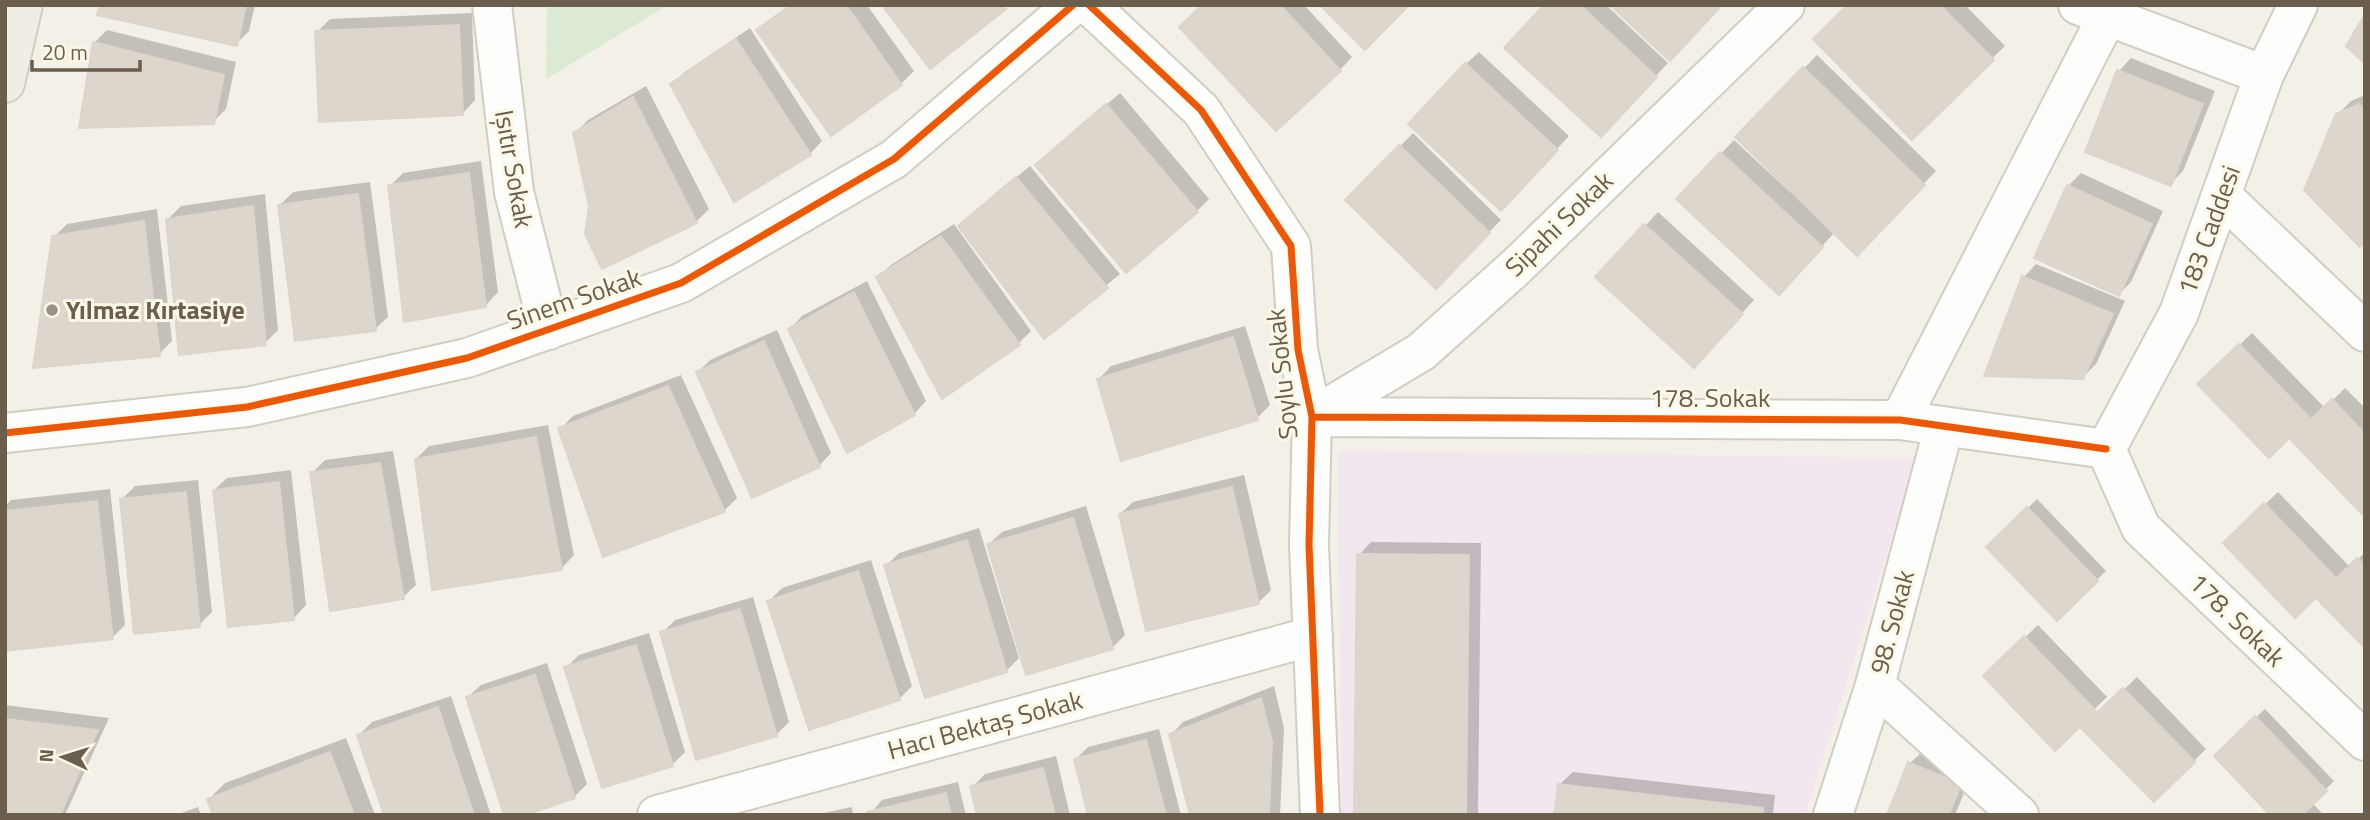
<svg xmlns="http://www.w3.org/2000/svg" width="2370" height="820" viewBox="0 0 2370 820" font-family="'Titillium Web',sans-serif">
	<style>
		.education { fill: #f2e7ee }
		.green { fill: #dce9d3 }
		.shadow { fill: #0003 }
		.building { fill: #ddd6cd; stroke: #dbd5cb; stroke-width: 2 }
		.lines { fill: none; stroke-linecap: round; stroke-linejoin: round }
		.minor-casing { stroke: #d2cdc3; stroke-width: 42 }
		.major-casing { stroke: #d2cdc5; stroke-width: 42 }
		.minor { stroke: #fdfdfb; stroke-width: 38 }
		.major { stroke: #f0ede4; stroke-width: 38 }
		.cycleway-casing { stroke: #fcf8e8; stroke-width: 11 }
		.cycleway { stroke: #e8590c; stroke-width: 7 }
		.poi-dot { fill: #9b9182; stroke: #fcf8e8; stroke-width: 2.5 }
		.labels { text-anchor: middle; stroke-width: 6; stroke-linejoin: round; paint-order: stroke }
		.street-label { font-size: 26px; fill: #6c5e4c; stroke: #fcf8e8 }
		.poi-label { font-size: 26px; font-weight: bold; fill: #6c5e4c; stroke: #fcf8e8; text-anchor: start }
	</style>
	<rect width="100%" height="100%" fill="#f3f0e7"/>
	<!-- education -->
	<path class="education" d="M1338 451 1917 458 1805 815H1341Z"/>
	<!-- green -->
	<path class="green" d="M547 5H668L546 79Z"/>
	<!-- shadow -->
	<path class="shadow" d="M101 5H255L249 31 236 44Z
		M789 5H867L914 71 901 84 759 30Z
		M1203 5H1304L1352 57 1340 70Z
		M1546 5H1606L1668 63 1613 122Z
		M1849 5H1965L2005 46 1912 137Z
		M472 13 475 100 463 113 317 32 330 19Z
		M750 28 822 141 810 154 672 85 685 72Z
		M107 30 236 62 226 109 213 122 94 43Z
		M1479 52 1569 136 1513 196 1466 64Z
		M1817 55 1936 171 1857 253 1835 232 1791 280 1678 199 1734 140 1790 192 1792 190 1738 137Z
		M2131 58 2215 91 2183 171 2170 184 2119 71Z
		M646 86 709 209 696 222 590 206 575 133 588 120Z
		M1120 93 1209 199 1197 211 1050 153Z
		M2365 95V240L2337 115 2351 101Z
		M1413 133 1501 220 1436 286 1348 200Z
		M481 161 498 292 486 305 390 186 403 173Z
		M1030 166 1120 274 1044 337 973 213Z
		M2081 173 2163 211 2131 282 2119 294 2068 186Z
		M370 182 388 317 375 329 280 205 293 192Z
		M265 194 278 330 265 343 168 219 181 206Z
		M157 209 172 341 159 354 54 237 67 224Z
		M1658 212 1754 300 1706 353 1598 277Z
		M954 224 1031 331 1018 344 878 277 891 265Z
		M2036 264 2125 301 2096 364 2083 377 2024 277Z
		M867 281 926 401 914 414 790 329 802 316Z
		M1245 326 1270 405 1257 418 1099 379 1111 366Z
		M777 330 831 453 819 466 698 372 710 360Z
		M2252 333 2325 408 2345 388 2365 408 2362 511 2289 436 2199 384Z
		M681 375 737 498 724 511 560 429 573 416Z
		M548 425 574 555 562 568 434 588 416 459 429 446Z
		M393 451 416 585 403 597 312 473 325 460Z
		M291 470 306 605 294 618 214 490 227 478Z
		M1244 475 1271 590 1258 603 1120 514 1133 502Z
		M198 480 212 612 199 625 122 499 135 486Z
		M110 489 125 625 112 638 5 649V506L11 500Z
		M2278 492 2350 567 2365 552V645L2316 595 2225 543Z
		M2037 499 2106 571 2057 619 1988 547Z
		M1086 506 1125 635 1112 648 989 544 1002 532Z
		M979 528 1019 658 1006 671 886 566 899 553Z
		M1371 542 1481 543 1478 815H1356L1359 555Z
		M871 560 912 686 899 699 769 601 782 588Z
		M753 597 789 722 776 735 662 633 675 620Z
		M2038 625 2107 697 2055 748 1985 676Z
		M649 633 685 752 673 764 603 786 566 668 579 655Z
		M547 663 587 784 574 797 468 697 481 685Z
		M2137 677 2206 749 2154 800 2084 728Z
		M1274 686 1284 728 1280 815H1191L1171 735 1183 722Z
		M451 696 491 815H386L359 735 372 722Z
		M5 705 109 718 65 815H5Z
		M2265 709 2334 781 2312 803 2324 815H2273L2216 756Z
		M1159 729 1181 815H1089L1075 760 1088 747Z
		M346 738 375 815H215L209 799 225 783Z
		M1923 751 1973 771 1955 815H1889L1910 763Z
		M1056 756 1070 815H979L972 787 985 774Z
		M1573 772 1775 795 1773 815H1556L1560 784Z
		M958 782 966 815H869L882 800Z
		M198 807 201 815H176Z
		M852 807 853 815H815Z"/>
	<!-- building -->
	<path class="building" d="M100 5H246L237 46 97 15Z
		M791 5H846L902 85 831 136 756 30Z
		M882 5H1001L1006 9 930 69Z
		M1202 5H1280L1341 71 1276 131 1179 27Z
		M1320 5H1409L1365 50Z
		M1544 5H1580L1657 77 1601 137 1504 48Z
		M1610 5H1722L1670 61Z
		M1847 5H1940L1994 60 1912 140 1813 39Z
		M2365 14V64L2346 46Z
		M459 25 463 115 319 122 315 31Z
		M736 39 811 155 734 202 670 84Z
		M93 42 224 75 214 124 79 128Z
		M1465 63 1558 150 1501 211 1408 124Z
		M1803 67 1925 185 1857 256 1735 137Z
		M2117 70 2203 104 2171 186 2085 152Z
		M633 97 697 223 602 269 585 234 589 206 573 133Z
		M1106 104 1198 212 1126 273 1035 165Z
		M2359 104 2365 110V242L2360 247 2304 190 2336 114Z
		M1399 145 1490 233 1436 289 1345 200Z
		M1720 152 1823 247 1779 295 1676 199Z
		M469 173 486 307 404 322 388 185Z
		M1016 177 1108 288 1044 339 958 226Z
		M2067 185 2152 224 2119 296 2034 258Z
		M358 194 376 331 295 341 278 205Z
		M253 206 266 345 179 355 166 219Z
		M144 221 160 356 33 368 52 236Z
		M1644 224 1743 314 1694 368 1595 277Z
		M941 236 1020 345 942 399 876 277Z
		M2022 276 2113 314 2083 379 1984 376Z
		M854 292 915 415 847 453 788 329Z
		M1233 337 1258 420 1121 461 1097 379Z
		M764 341 820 467 752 498 696 372Z
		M2239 344 2310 418 2269 458 2197 384Z
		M668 386 725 512 603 557 558 428Z
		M2332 399 2365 434 2362 514 2290 439Z
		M536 437 562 570 432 590 415 459Z
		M380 463 404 599 330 611 310 472Z
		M279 482 294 620 228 627 213 490Z
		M1232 487 1259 604 1146 631 1119 514Z
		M186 492 200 627 134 634 120 499Z
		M97 501 113 639 5 651V511Z
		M2264 503 2336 578 2295 618 2223 543Z
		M2027 507 2098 581 2057 621 1986 547Z
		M1073 518 1113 649 1026 675 987 544Z
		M967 540 1007 672 925 698 884 565Z
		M1357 554 1469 555 1466 815H1354Z
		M2357 558 2365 565V648L2316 598Z
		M858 571 900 700 809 730 767 601Z
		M740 609 777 736 696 760 660 632Z
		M2024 636 2096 711 2055 751 1983 676Z
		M636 645 673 766 602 788 564 667Z
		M535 675 575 798 525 815H504L466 697Z
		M2123 688 2195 762 2154 802 2081 728Z
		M1261 698 1272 741 1269 815H1190L1169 734Z
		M438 707 474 815H384L357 735Z
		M2255 716 2327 791 2302 815H2270L2214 756Z
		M5 719 98 730 60 815H5Z
		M1146 740 1166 815H1088L1074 759Z
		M330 752 354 815H213L207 799Z
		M1908 762 1961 784 1949 815H1887Z
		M1043 768 1055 815H977L970 786Z
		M1558 784 1763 808V815H1554Z
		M946 793 951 815H868L867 812Z"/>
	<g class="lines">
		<!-- minor casing -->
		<g class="minor-casing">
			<path id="minor" d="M492 5 514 192 549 330
				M1089 5 1201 110 1291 246 1298 350 1312 417 1309 545 1320 815
				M2078 5 2264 75
				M2221 195 2365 332
				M1312 417 1900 420 2106 449
				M1312 417 1421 352 1517 266 1785 5
				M1900 420 2113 5
				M5 433 247 407 467 358 681 283 894 159 1073 5
				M2106 449 2179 313 2264 75 2298 5
				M2106 449 2141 528 2365 741
				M1875 685 2019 815
				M657 815 1313 636
				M1833 815 1875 685 1944 427"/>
		</g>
		<!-- major casing -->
		<g class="major-casing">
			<path id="major" d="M5 83 23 5"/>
		</g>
		<!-- minor -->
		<use href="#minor" class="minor"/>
		<!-- major -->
		<use href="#major" class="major"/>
		<!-- cycleway casing -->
		<g class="cycleway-casing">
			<path id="cycleway" d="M1089 5 1201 110 1291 246 1298 350 1312 417 1309 545 1320 815
				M1312 417 1900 420 2106 449
				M5 433 247 407 467 358 681 283 894 159 1073 5"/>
		</g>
		<!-- cycleway -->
		<use href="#cycleway" class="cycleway"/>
	</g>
	<!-- markers -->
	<circle class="poi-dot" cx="52" cy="310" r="7"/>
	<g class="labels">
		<!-- street labels -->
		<g class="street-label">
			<text transform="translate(514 169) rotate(80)" y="9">Işıtır Sokak</text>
			<text transform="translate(1559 224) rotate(-44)" y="9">Sipahi Sokak</text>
			<text transform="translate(2209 230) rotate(-70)" y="9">183 Caddesi</text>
			<text transform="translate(574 299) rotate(-19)" y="9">Sinem Sokak</text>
			<text transform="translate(1282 374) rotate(-96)" y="9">Soylu Sokak</text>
			<text x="1710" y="407">178. Sokak</text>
			<text transform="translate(2237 620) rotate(44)" y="9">178. Sokak</text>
			<text transform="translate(1892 622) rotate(-75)" y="9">98. Sokak</text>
			<text transform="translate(985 725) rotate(-15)" y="9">Hacı Bektaş Sokak</text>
		</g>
		<!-- poi labels -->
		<g class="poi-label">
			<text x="66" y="319">Yılmaz Kırtasiye</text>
		</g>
	</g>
	<!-- border -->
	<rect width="2370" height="820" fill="none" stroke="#6c5e4c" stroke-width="14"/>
	<!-- north arrow -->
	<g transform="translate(63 757) rotate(274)" stroke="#fcf8e8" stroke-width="5" paint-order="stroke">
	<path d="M0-5L12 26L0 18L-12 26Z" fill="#6c5e4c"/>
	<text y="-10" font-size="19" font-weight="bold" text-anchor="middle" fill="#6c5e4c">N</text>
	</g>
	<!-- scale -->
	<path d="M32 60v10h108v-10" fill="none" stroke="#6c5e4c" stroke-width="3.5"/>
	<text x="42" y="60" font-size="21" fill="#6c5e4c" stroke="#fcf8e8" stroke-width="5" paint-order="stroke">20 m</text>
</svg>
